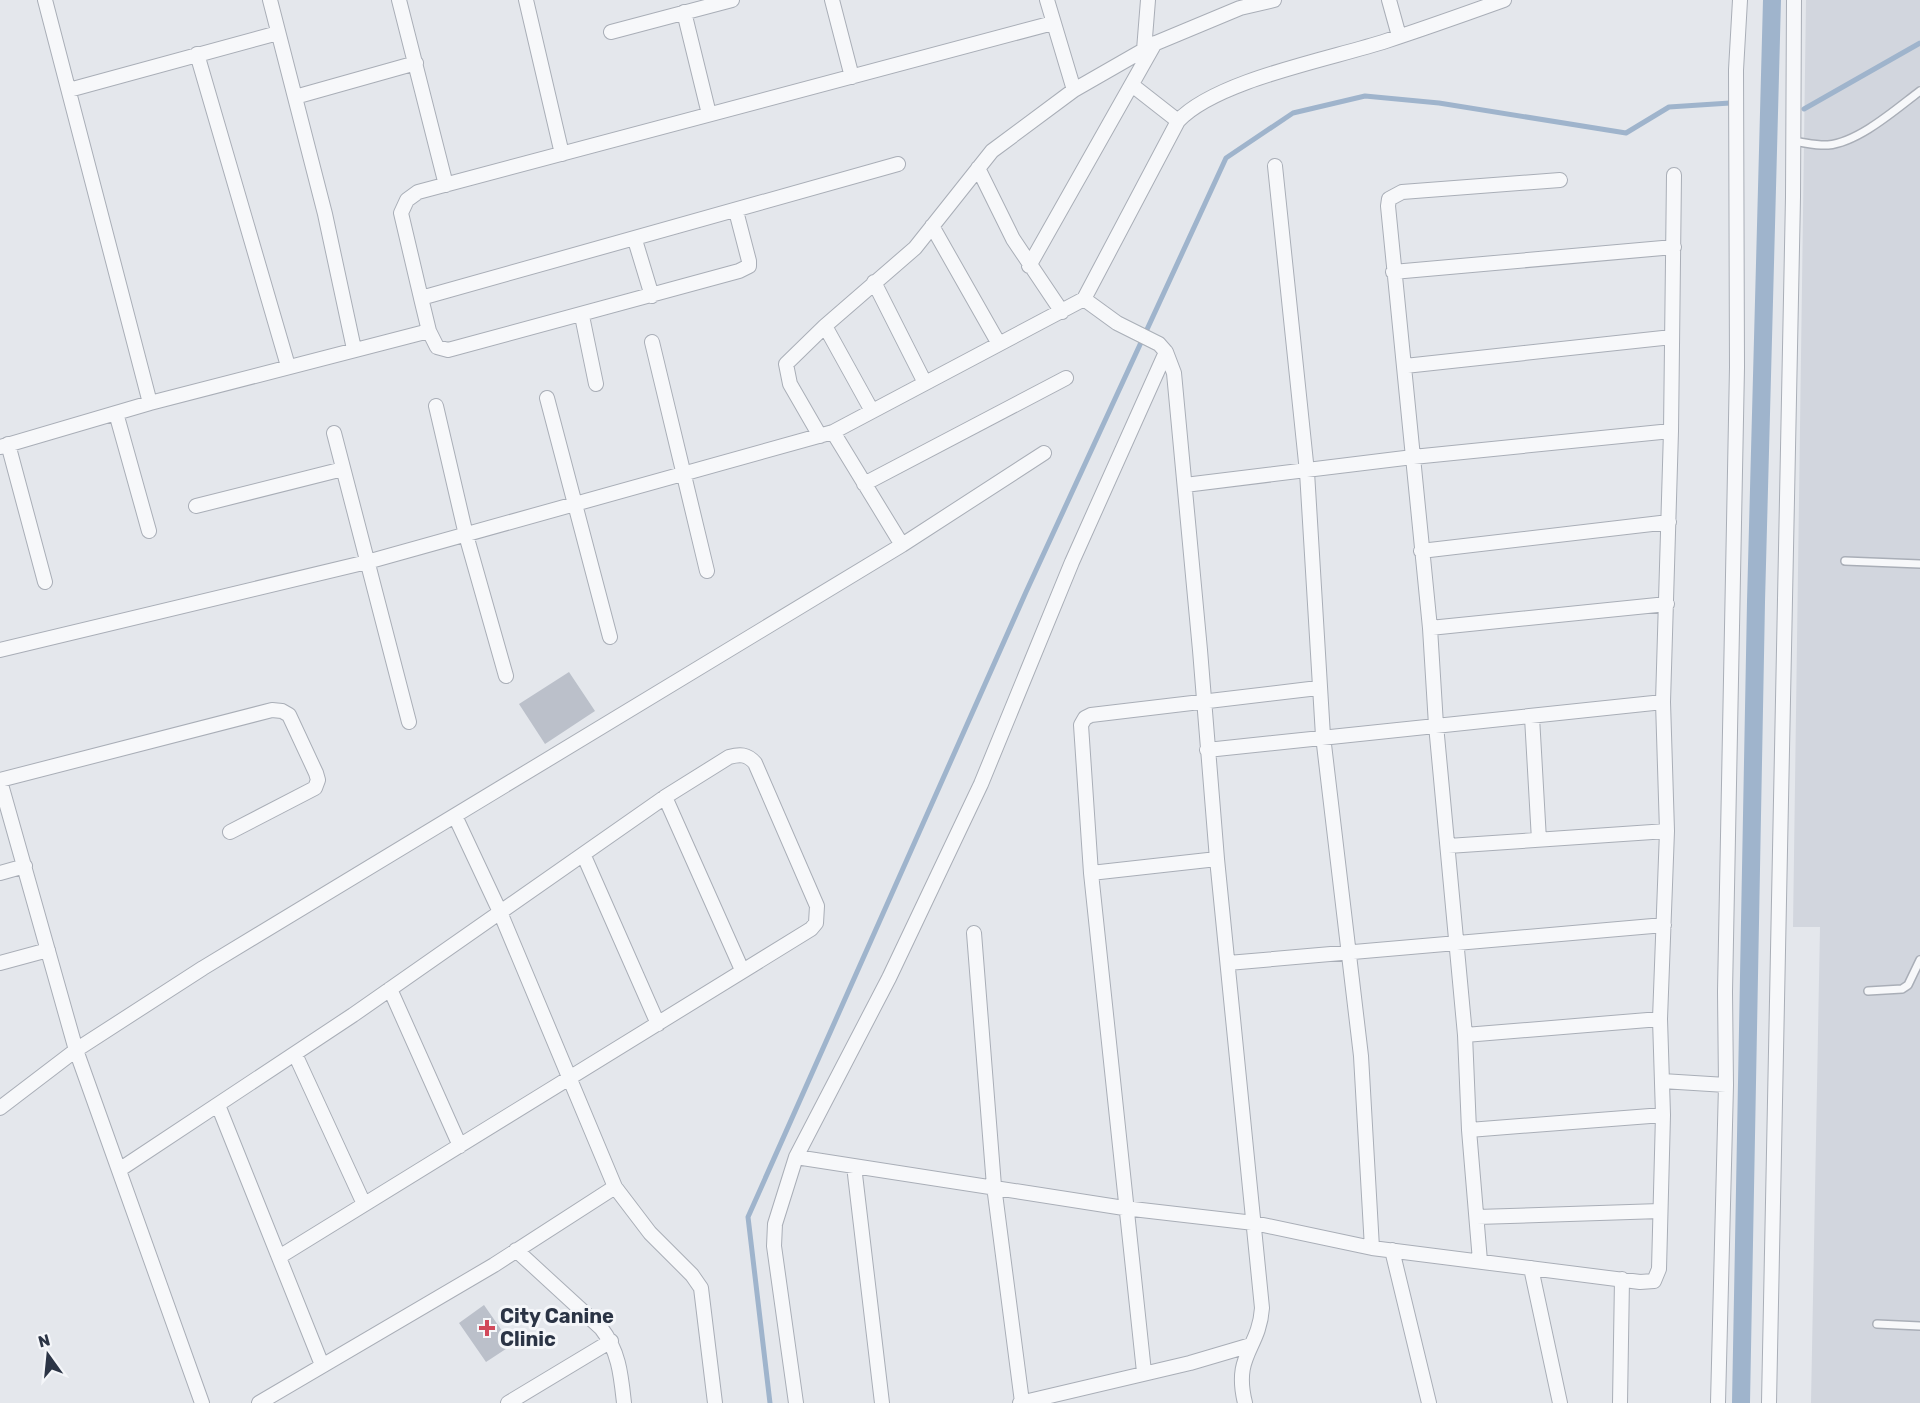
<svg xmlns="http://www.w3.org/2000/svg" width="1920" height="1403" viewBox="0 0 1920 1403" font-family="Rubik,sans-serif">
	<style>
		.built { fill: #d2d6de }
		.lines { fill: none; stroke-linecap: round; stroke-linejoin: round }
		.stream { stroke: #9fb4cc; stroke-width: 5 }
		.canal { stroke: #9fb4cc; stroke-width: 18 }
		.building { fill: #bbc0ca }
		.lane-casing { stroke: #a9aeb7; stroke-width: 10 }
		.street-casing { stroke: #a9aeb7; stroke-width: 16 }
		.lane { stroke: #f7f8fa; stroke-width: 7 }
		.street { stroke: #f7f8fa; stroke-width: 14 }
		.poi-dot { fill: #d1495b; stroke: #f4f6f9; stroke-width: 2 }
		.labels { text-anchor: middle; stroke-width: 6; stroke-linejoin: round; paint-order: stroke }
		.poi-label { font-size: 20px; font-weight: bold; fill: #2b3445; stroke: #f4f6f9; text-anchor: start }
	</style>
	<rect width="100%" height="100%" fill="#e4e7ec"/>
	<!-- built -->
	<path class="built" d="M1806 0H1920V1403H1811L1820 927H1793Z"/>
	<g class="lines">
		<!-- stream -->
		<path class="stream" d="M1804 109 1920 43
			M770 1403 748 1217 1026 592 1226 158 1293 113 1365 96 1439 103 1626 133 1669 107 1730 103"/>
		<!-- canal -->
		<path class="canal" d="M1741 1403 1756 602 1772 0"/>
	</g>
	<!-- building -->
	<path class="building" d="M569 672 595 711 545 744 519 704Z
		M484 1305 512 1345 486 1362 459 1323Z"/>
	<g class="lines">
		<!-- lane casing -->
		<g class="lane-casing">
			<path id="lane" d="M1791 141C1803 142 1817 146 1828 145 1859 142 1896 109 1920 91
				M1845 561 1920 564
				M1868 991 1902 989 1908 985 1920 960
				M1877 1324 1920 1326"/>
		</g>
		<!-- street casing -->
		<g class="street-casing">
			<path id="street" d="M45 0 150 403
				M270 0 325 214 354 349
				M399 0 446 185
				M526 0 562 154
				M832 0 852 77
				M1047 0 1074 90
				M1389 0 1399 36
				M684 12 709 114
				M611 32 732 0
				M1144 50 1148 0
				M197 54 288 366
				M1132 85 1178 121
				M69 90 278 33
				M295 97 416 63
				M1275 166 1307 472 1323 736 1361 1056 1372 1248
				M978 168 1013 239 1062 312
				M932 226 999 344
				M635 240 652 296
				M1029 266 1155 43
				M1393 272 1674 247
				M874 282 925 383
				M421 298 401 213 407 200 418 192 1053 23
				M1084 299 1117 323 1159 344 1166 352 1174 373 1200 650 1217 859 1262 1308C1259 1350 1233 1354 1245 1403
				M582 316 596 384
				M825 326 872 411
				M429 331 437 347 448 350 739 271 749 266V261L736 211
				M652 342 707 571
				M1405 366 1672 337
				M547 398 610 637
				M436 406 466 535 506 676
				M116 413 149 531
				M334 433 409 722
				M820 436 790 384 786 364 825 326 915 248 992 151 1074 90 1156 43 1240 8 1274 0
				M8 444 45 582
				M0 447 150 403 429 331 421 298 898 164
				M864 484 1066 378
				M1185 485 1413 457 1671 431
				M196 506 343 469
				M902 545 1044 453
				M1421 551 1669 522
				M1430 628 1667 604
				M0 650 367 562 833 432 1084 299 1178 121C1216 80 1331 59 1386 41 1426 28 1465 14 1504 0
				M1532 717 1539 840
				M1207 750 1663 702
				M0 780 272 710 282 711 289 715 316 773 318 780 315 788 230 832
				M0 781 76 1050 202 1403
				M665 797 742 970
				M455 816 500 912 615 1187 650 1233 692 1275 701 1288 715 1403
				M1448 846 1667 831
				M584 856 658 1024
				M0 873 25 866
				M1091 873 1217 859
				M974 933 994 1186 1022 1402
				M0 963 48 950
				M1228 963 1664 925
				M390 989 460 1146
				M1465 1035 1660 1019
				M295 1054 364 1204
				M1662 1081 1726 1085
				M218 1105 322 1365
				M0 1108 76 1050 203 968 902 545 833 432
				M1469 1130 1663 1115
				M796 1157 1124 1208 1254 1223 1372 1248 1640 1282 1654 1281 1659 1269 1663 1115 1660 1019 1667 831 1663 702 1671 431 1674 175
				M854 1166 882 1403
				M119 1170 353 1015 665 797 729 757C740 754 747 754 755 763L817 906 816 923 811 929 279 1257
				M1477 1217 1660 1211
				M516 1250 601 1328C619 1351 621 1375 624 1403
				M1392 1250 1429 1403
				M1480 1261 1469 1130 1465 1035 1436 725 1430 628 1388 206 1389 199 1402 192 1560 180
				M1531 1268 1560 1403
				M1144 1372 1091 873 1081 725 1085 718 1091 715 1318 688
				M259 1403 494 1265 615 1187
				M508 1403 611 1341
				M796 1403 774 1246 775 1224 796 1157 889 978 981 784 1072 562 1166 352
				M1020 1403 1190 1363 1251 1345
				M1620 1403 1622 1279
				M1718 1403 1726 1085 1725 992 1737 367 1736 70 1740 0
				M1769 1403 1793 197 1794 0"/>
		</g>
		<!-- lane -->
		<use href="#lane" class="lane"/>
		<!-- street -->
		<use href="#street" class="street"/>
	</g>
	<!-- markers -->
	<path class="poi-dot" d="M484 1319h6v6h6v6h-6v6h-6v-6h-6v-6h6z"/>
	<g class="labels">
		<!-- poi labels -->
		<g class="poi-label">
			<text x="500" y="1323">City Canine<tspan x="500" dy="23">Clinic</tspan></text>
		</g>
	</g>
	<!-- north arrow -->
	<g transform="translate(48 1355) rotate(345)" stroke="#f4f6f9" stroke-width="4.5" paint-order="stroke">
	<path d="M0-4.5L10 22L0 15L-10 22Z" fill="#2b3445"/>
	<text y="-9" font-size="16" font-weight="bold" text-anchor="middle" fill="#2b3445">N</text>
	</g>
</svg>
